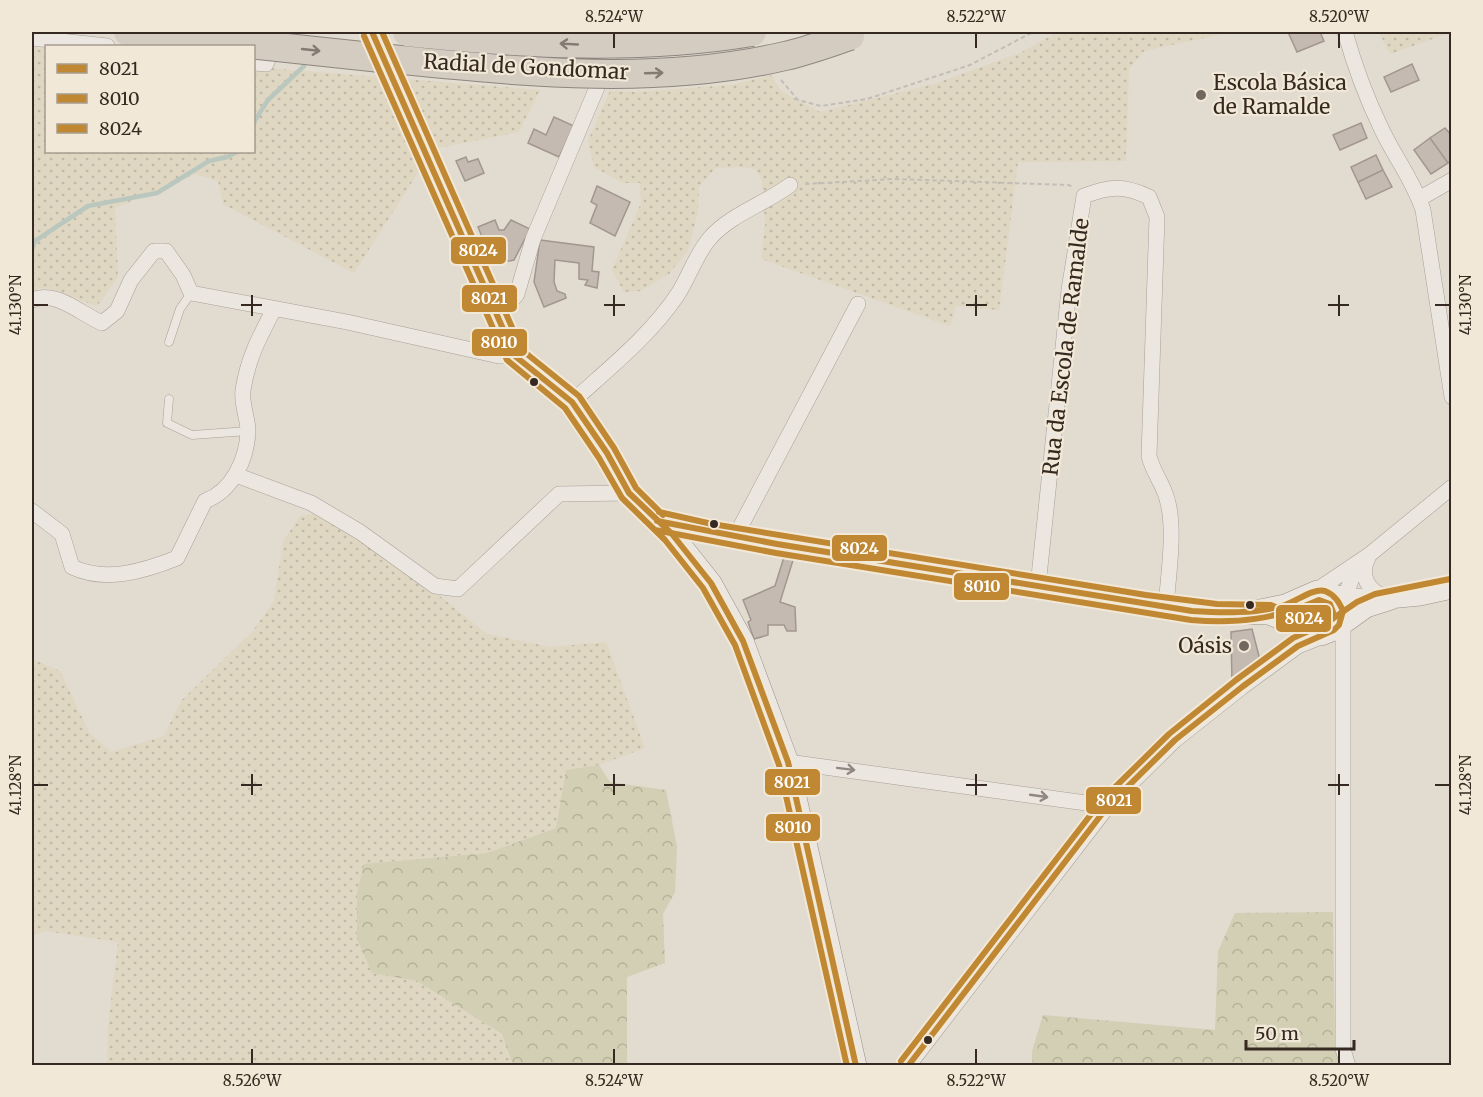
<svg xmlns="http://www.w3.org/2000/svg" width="1483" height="1097" viewBox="0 0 1483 1097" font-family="Merriweather,serif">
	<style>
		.farmland { fill: url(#farmland-dots) }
		.forest { fill: url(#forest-crowns) }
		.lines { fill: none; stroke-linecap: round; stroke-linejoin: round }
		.stream { stroke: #bac7be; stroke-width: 4.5 }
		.building { fill: #c5bab1; stroke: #a2978f; stroke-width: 1.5 }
		.lane-casing { stroke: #a7a098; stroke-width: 9 }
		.street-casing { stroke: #a7a098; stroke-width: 16 }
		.secondary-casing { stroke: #979088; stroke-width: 22 }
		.path { stroke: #c2bdb7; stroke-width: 2; stroke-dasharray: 4.5 3; stroke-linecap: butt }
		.lane { stroke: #ebe7e0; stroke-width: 8 }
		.street { stroke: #ebe7e0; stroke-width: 15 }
		.secondary { stroke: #ebe7e0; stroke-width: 21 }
		.highway-bridge-casing { stroke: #8d867f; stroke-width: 30; stroke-linecap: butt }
		.highway-bridge { stroke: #d4cbc1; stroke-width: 28 }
		.bus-1-casing { stroke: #f2e8d7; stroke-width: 10 }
		.bus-2-casing { stroke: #f2e8d7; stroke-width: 10 }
		.bus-3-casing { stroke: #f2e8d7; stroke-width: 10 }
		.bus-1 { stroke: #c08833; stroke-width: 6 }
		.bus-2 { stroke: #c08833; stroke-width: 6 }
		.bus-3 { stroke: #c08833; stroke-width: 6 }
		.oneway { stroke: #857a71 }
		.oneway2 { stroke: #908880 }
		.ticks { fill: none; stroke: #362921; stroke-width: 2 }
		.poi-dot { fill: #72675e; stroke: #f2e8d7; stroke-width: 2 }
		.bus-dot { fill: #362921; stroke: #f2e8d7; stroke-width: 2 }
		.labels { text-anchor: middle; stroke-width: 4.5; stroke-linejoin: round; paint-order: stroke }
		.street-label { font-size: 21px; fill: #362921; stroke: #f2e8d7 }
		.poi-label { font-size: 21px; fill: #362921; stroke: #f2e8d7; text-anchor: start }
		.line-badge { stroke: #f2e8d7; stroke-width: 2 }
		.badge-label { font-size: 16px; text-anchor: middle; font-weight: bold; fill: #fff }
		.neatline { fill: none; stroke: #362921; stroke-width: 2 }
		.ticks-label { font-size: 15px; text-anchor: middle; fill: #362921 }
	</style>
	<defs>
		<pattern id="farmland-dots" width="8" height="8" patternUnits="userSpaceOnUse" patternTransform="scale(1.5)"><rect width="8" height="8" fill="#dfd7c2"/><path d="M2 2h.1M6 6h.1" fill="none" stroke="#c0b9a6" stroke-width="1.8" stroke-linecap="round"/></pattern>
		<pattern id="forest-crowns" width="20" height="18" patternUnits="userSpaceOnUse" patternTransform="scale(1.5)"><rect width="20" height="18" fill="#d2cfb4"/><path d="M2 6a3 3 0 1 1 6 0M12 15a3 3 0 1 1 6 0" fill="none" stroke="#b5b29a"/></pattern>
	</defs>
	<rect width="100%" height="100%" fill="#e1dbd0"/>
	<!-- farmland -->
	<path class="farmland" d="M1058 32H1232L1144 51 1129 69 1126 161 1018 162 999 310 956 306 950 326 761 259 765 225 762 180 755 169 739 167 716 168 699 186 698 212 688 250 669 274 640 291 624 292 612 270 641 203 640 183H623L594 167 588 141 610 91 635 92 731 85 771 75 781 91 820 112 934 84 1020 53Z
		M1379 32H1452L1390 54Z
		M32 47 46 48V152H254V67L540 90 519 132 433 149 354 273 223 204 218 181 195 174 115 208 118 277 97 306 46 288 32 290Z
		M313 514 342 528 441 597 487 634 551 647 606 642 645 748 599 765 566 770 556 828 487 853 365 864 372 972 417 981 502 1034 513 1065H107L108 1027 118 942 45 931 32 935V659L60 671 89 732 111 752 164 736 181 701 252 632 274 601 283 542 300 516Z"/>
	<!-- forest -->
	<path class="forest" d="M599 765 610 782 666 790 677 847 675 892 663 914 665 963 627 977V1065H513L502 1034 417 981 372 973 357 939V893L364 864 487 853 556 828 566 770Z
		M1333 912 1335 1037 1341 1065 1032 1066V1051L1043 1015 1215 1030 1218 951 1235 913Z"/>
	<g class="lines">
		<!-- stream -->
		<path class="stream" d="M254 122 268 100 304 66
			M32 249 35 241 88 206 157 193 209 161 227 157 237 152"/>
	</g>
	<!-- building -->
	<path class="building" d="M1288 32H1320L1324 41 1297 52Z
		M1412 64 1419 80 1391 92 1384 77Z
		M554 117 574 126 559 157 528 143 534 129 546 135Z
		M1361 123 1367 138 1340 150 1333 135Z
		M1445 128 1452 136V160L1448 163 1430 138Z
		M1430 138 1448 163 1431 174 1414 150Z
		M1376 155 1383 170 1358 182 1351 167Z
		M466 157 468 162 478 159 484 173 465 181 456 161Z
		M1383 170 1392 187 1366 199 1358 182Z
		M597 186 630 202 615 236 590 223 597 205 591 202Z
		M495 220 499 230H504L511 220 530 229 514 260 493 264 478 227Z
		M540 240 594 247 592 271 599 272 597 288 585 285 588 280 579 279V263L555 260 554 282 557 291 565 294 566 298 544 307 534 282Z
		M784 557H794L780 602 795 607 796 631H787L784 625H768V635L754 639 748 622 751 620 743 600 775 586Z
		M1252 629 1260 660 1232 683 1231 632Z"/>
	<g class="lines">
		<!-- lane casing -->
		<g class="lane-casing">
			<path id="lane" d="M169 342 180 309 191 293
				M169 399 167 423 192 435 248 431"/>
		</g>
		<!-- street casing -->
		<g class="street-casing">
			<path id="street" d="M1345 32C1354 64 1366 97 1381 128 1394 156 1413 180 1423 210L1452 397
				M32 38 107 46
				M254 63 266 64 280 32
				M1419 199 1452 180
				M32 300C57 290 79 313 102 323L117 311 131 280 154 251H166L183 275 191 293 347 322 499 356H515
				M498 318 517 294 533 239 617 40
				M572 402C608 369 650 336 678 294 689 277 696 254 710 238 731 214 765 204 790 185
				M236 475 311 503 360 532 435 586 458 589 559 494 629 493
				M32 511 62 534 72 567C106 583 144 571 177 558L205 501C232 491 247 460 248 431 248 418 241 404 243 390 248 358 259 338 274 309
				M735 537 858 304
				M1368 558C1359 576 1368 591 1386 597
				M1038 586 1069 290 1084 196C1110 186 1124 185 1149 197L1157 217 1149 456C1153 473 1163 483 1167 499 1176 529 1168 576 1166 607
				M1314 592 1369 555 1452 487
				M788 762 1108 806
				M908 1066 1108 806 1175 740 1242 687 1298 646 1328 634
				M1348 1066 1343 1049V602L1352 578 1369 555"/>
		</g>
		<!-- secondary casing -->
		<g class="secondary-casing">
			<path id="secondary" d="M372 32 515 356 572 402 607 453 629 493 672 534 711 583 743 641 788 762 856 1066
				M657 521 710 533 1145 604 1216 613 1269 614 1321 635 1334 630 1366 607 1391 599
				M1260 610 1285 605 1317 591 1350 599H1378L1420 595 1452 588"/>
		</g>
		<!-- path -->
		<path class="path" d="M781 80 798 100 821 106 867 99 970 65 1033 32
			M805 184 894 179 1069 185 1074 188"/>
		<!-- lane -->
		<use href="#lane" class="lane"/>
		<!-- street -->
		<use href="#street" class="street"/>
		<!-- secondary -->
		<use href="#secondary" class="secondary"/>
		<!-- highway-bridge casing -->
		<g class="highway-bridge-casing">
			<path id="highway-bridge" d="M128 32C212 40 297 49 381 58 515 71 652 87 785 56 807 51 828 43 850 36
				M407 32C523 44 637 51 752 32"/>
		</g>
		<!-- highway-bridge -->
		<use href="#highway-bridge" class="highway-bridge"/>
		<!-- bus-1 casing -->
		<g class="bus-1-casing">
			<path id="bus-1" d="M372 32 515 356 572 402 607 453 629 493 672 534 711 583 743 641 788 762 856 1066
				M657 521 777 544 1192 611C1222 613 1256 614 1285 605 1297 601 1313 588 1325 591 1335 595 1339 602 1343 611L1339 625 1334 630 1298 646 1242 687 1175 740 1108 806 908 1066"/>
		</g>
		<!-- bus-2 casing -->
		<g class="bus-2-casing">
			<path id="bus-2" d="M364 36 507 360 565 408 599 458 622 498 665 540 703 588 735 645 779 765 847 1066
				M655 530 776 553 1191 620C1238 624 1276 619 1319 600L1330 604 1333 612 1329 622 1293 638 1236 680 1169 734 1102 800 901 1061"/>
		</g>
		<!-- bus-3 casing -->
		<g class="bus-3-casing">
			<path id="bus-3" d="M382 32 522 350 579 396 614 448 636 488 663 515
				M659 512 712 524 1146 595 1217 604 1271 605 1322 626 1357 602 1375 594 1450 579"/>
		</g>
		<!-- bus-1 -->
		<use href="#bus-1" class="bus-1"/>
		<!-- bus-2 -->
		<use href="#bus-2" class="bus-2"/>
		<!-- bus-3 -->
		<use href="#bus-3" class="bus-3"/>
	</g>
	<!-- one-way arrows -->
	<defs><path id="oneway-shaft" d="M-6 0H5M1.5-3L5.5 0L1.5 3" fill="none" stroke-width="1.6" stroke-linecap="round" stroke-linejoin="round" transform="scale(1.5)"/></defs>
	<g class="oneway">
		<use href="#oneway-shaft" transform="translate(569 44) rotate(-177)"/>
		<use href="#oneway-shaft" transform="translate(311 50) rotate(6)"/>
		<use href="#oneway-shaft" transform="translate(654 73) rotate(-2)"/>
	</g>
	<g class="oneway2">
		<use href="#oneway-shaft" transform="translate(846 769) rotate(7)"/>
		<use href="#oneway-shaft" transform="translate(1039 796) rotate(8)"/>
	</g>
	<!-- ticks -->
	<path class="ticks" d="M614 33V48M976 33V48M1339 33V48M252 295V316M614 295V316M976 295V316M1339 295V316M33 305H48M241 305H262M604 305H625M966 305H987M1328 305H1349M1435 305H1450M252 774V795M614 774V795M976 774V795M1339 774V795M33 785H48M241 785H262M604 785H625M966 785H987M1328 785H1349M1435 785H1450M252 1049V1064M614 1049V1064M976 1049V1064M1339 1049V1064"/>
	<!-- markers -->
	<g class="poi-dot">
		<circle cx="1201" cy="95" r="6"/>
		<circle cx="1244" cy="646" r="6"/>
	</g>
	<g class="bus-dot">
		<circle cx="534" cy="382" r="5"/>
		<circle cx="714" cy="524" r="5"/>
		<circle cx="1250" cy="605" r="5"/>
		<circle cx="928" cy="1040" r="5"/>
	</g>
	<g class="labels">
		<!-- street labels -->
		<g class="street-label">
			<text transform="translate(526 67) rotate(3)" y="7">Radial de Gondomar</text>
			<text transform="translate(1066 347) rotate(-83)" y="7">Rua da Escola de Ramalde</text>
		</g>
		<!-- poi labels -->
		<g class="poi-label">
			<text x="1213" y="90">Escola Básica<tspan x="1213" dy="24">de Ramalde</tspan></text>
			<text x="1232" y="653" text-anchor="end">Oásis</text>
		</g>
	</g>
	<g class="line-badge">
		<rect x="450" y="236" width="57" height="29" rx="6" fill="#c08833"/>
		<rect x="461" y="284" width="57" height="29" rx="6" fill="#c08833"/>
		<rect x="471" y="328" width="57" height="29" rx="6" fill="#c08833"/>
		<rect x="831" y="534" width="57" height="28" rx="6" fill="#c08833"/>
		<rect x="953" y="572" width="57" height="29" rx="6" fill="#c08833"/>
		<rect x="1275" y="604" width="57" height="29" rx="6" fill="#c08833"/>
		<rect x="764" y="768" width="57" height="28" rx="6" fill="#c08833"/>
		<rect x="1085" y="786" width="57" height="29" rx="6" fill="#c08833"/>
		<rect x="765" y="813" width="56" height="29" rx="6" fill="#c08833"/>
	</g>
	<g class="badge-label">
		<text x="478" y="256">8024</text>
		<text x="489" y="304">8021</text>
		<text x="499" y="348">8010</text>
		<text x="859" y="554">8024</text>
		<text x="982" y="592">8010</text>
		<text x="1304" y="624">8024</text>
		<text x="792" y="788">8021</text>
		<text x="1114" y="806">8021</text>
		<text x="793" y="833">8010</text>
	</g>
	<!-- border -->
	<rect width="1483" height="1097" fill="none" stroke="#f2e8d7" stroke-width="66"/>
	<!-- legend -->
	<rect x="45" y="45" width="210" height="108" fill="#f2e8d7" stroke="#a79c8e" stroke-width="1.5"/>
	<rect x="57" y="64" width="30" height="9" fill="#c08833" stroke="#a79c8e" stroke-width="1.5"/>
	<text x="99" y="75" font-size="18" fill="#362921">8021</text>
	<rect x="57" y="94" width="30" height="9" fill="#c08833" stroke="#a79c8e" stroke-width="1.5"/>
	<text x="99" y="105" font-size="18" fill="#362921">8010</text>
	<rect x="57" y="124" width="30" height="9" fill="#c08833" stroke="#a79c8e" stroke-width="1.5"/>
	<text x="99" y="135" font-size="18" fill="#362921">8024</text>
	<!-- scale -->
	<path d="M1246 1040v9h108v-9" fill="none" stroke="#362921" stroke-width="3"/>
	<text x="1255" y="1040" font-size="18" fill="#362921" stroke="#f2e8d7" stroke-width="4.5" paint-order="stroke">50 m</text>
	<rect x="33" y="33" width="1417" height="1031" class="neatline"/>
	<g class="ticks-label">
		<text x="614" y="22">8.524°W</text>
		<text x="976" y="22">8.522°W</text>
		<text x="1339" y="22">8.520°W</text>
		<text transform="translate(16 305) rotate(-90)" y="5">41.130°N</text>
		<text transform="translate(1466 305) rotate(-90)" y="5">41.130°N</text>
		<text transform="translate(16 785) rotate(-90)" y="5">41.128°N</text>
		<text transform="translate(1466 785) rotate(-90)" y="5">41.128°N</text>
		<text x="252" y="1086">8.526°W</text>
		<text x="614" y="1086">8.524°W</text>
		<text x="976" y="1086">8.522°W</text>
		<text x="1339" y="1086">8.520°W</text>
	</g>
</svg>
